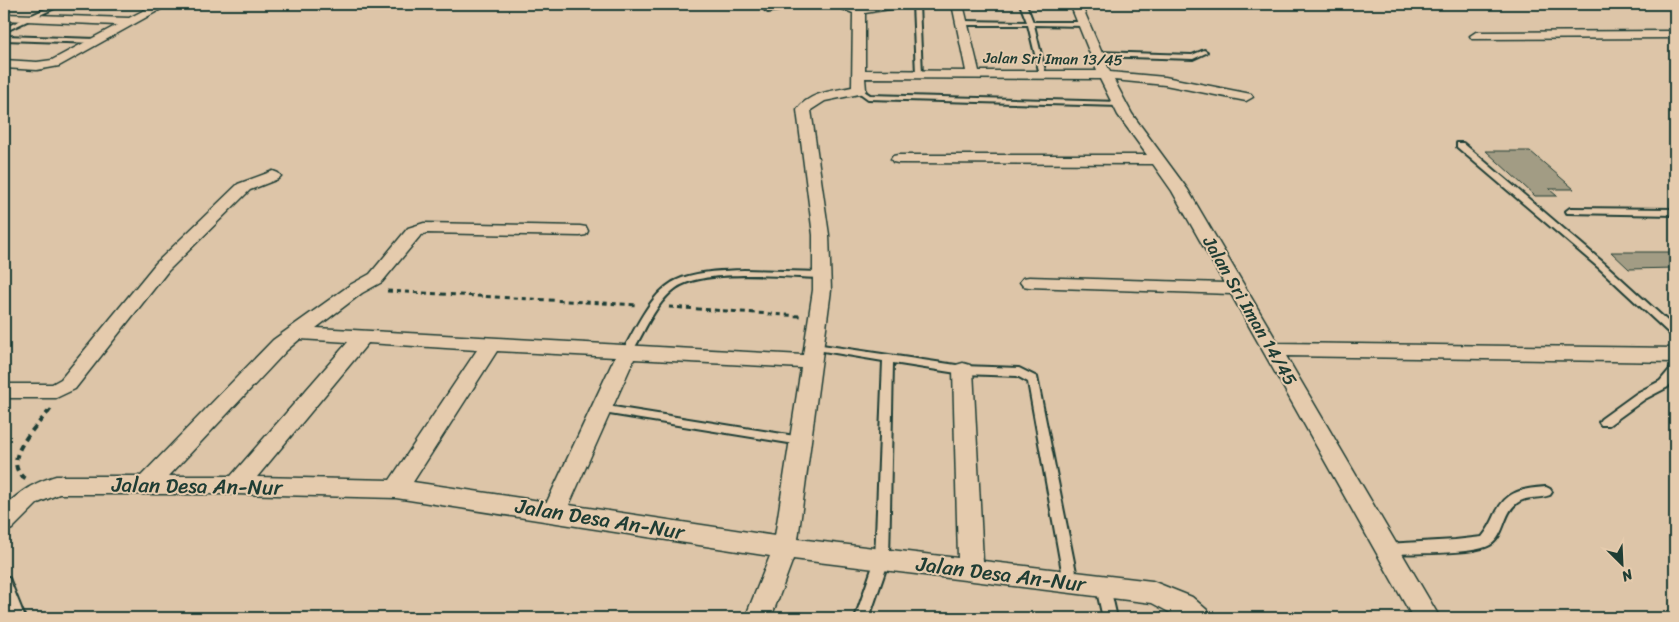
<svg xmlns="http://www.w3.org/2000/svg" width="1679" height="622" viewBox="0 0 1679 622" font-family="Sriracha,sans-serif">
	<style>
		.building { fill: #a29c84; stroke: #1f3d34 }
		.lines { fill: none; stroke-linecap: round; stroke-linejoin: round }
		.lane-casing { stroke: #1f3d34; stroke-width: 4 }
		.street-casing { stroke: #1f3d34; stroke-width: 3 }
		.path-far1 { stroke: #1f3d34; stroke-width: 3; stroke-dasharray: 5 4; stroke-linecap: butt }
		.path { stroke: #1f3d34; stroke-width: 4; stroke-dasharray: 6 5; stroke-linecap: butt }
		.lane { fill: #e5cbad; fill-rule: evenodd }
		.street { fill: #e5cbad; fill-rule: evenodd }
		.labels { text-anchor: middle; stroke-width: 4; stroke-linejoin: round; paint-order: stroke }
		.far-street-label { font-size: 15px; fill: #1f3d34; stroke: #e5cbad }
		.street-label { font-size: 18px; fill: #1f3d34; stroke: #e5cbad }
		.near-street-label { font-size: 21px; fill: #1f3d34; stroke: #e5cbad }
	</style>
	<rect width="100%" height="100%" fill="#ddc5a8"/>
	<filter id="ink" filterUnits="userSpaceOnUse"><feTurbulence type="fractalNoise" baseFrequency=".02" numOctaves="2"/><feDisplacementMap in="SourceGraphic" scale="10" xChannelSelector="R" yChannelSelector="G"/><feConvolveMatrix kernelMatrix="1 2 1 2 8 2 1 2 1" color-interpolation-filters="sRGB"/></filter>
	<g filter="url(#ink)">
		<!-- building -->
		<path class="building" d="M1486 151H1530L1574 189H1549L1557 196H1535Z
			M1611 252H1675V268L1629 269Z"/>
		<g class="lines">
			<!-- lane casing -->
			<g class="lane-casing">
				<path id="lane" d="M56 4H63L4 32V28Z
					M799 4H812L768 12 765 10Z
					M913 4H919L922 74 919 76 916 74Z
					M1020 4H1026L1033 22H1084L1087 24 1084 26 1034 25 1046 75 1045 76 1040 75 1028 25H962L959 23 962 21 1027 22Z
					M4 36 96 39 99 41 96 43 4 40Z
					M1204 50 1207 52 1206 53 1193 59 1097 56 1094 54 1097 52 1192 55Z
					M857 89H861L870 95 1120 102 1124 104 1120 106 868 99 857 91Z
					M1457 143H1463L1605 264 1675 328V336L1671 335 1599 268 1457 147Z
					M1570 208 1675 209V215L1567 213 1566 211Z
					M744 270 821 272 826 275 821 278C785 277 705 268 676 288 655 303 644 333 631 354H623L622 352C637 327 652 288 682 278 701 271 723 271 744 270Z
					M815 344 963 366 1019 368 1037 377 1078 582 1076 586 1071 588 1066 586 1064 582 1028 382 1017 376 963 374 893 363 889 560 869 618H855L875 560 883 361 811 349 810 347Z
					M1675 367V378L1668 387 1645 399 1609 425H1601L1599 422 1601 419 1637 393 1660 381 1671 368Z
					M601 405 801 437 805 438 807 441 805 444 801 445 597 412 595 409 597 406Z
					M1546 487 1550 489 1552 492 1550 495C1540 499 1526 496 1517 503 1503 513 1505 536 1490 545 1473 555 1408 553 1386 554L1381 553 1379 549 1381 545 1386 544 1455 540 1482 537C1488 530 1492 522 1496 513 1507 490 1523 489 1546 487Z
					M4 576 9 578 25 618H11L4 599Z
					M1103 581 1108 583 1110 587 1117 618H1103L1096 587 1098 583Z"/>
			</g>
			<!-- street casing -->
			<g class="street-casing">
				<path id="street" d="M156 4H170L59 66 37 70 4 68V60L37 62 52 60 117 25 4 20V14L129 18Z
					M834 4H849L860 8 883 4H908L902 7 865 13V70L966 71 952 4H963L979 71H1097L1070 4H1081L1110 72 1165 77 1251 94 1253 97 1246 101 1165 85 1114 80 1132 114 1188 190 1278 343 1675 348V362L1286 356 1440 618H1413L1231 294 1029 287 1023 286 1020 282 1023 278 1029 277 1224 283 1172 191 1153 164 898 163 893 162 891 159 893 156 898 155H1147L1118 115 1100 79 865 78 866 90 864 93 825 101 811 110 829 235 831 290 798 539 958 558 953 370 956 365 963 363 970 365 973 370 983 561 1152 581 1192 597 1207 610 1211 618H1180L1152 603 793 559 771 618H745L770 556 396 498 237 494H59L38 503 12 529 4 532V507C21 491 33 483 56 476H141L273 340 350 285 370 274 408 228 424 223 580 226 586 227 588 231 586 235 580 236 426 233 420 236 382 282 362 293 316 328 803 355 813 290V235L797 110C809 92 833 91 852 87L853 13 835 6ZM300 339 348 342 231 476H169L287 350ZM368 343 477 350 390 480 257 477ZM497 351 615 357 547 502 413 482ZM634 359 801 368 775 536 569 505Z
					M1476 32 1675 31V38L1472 39 1470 36Z
					M273 171 278 173 281 176 278 179 250 190 168 271 75 389 56 398H4V384H52L61 379 156 263 238 184Z"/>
			</g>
			<!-- path-far1 -->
			<path class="path-far1" d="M387 291 638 305
				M669 307 800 316
				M48 413 52 408"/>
			<!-- path -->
			<path class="path" d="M25 479C0 460 34 429 49 411"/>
			<!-- lane -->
			<use href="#lane" class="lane"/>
			<!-- street -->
			<use href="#street" class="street"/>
		</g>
	</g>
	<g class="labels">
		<!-- far-street labels -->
		<g class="far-street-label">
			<text transform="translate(1053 59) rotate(1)" y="5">Jalan Sri Iman 13/45</text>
		</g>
		<!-- street labels -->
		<g class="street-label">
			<text transform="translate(1250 311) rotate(60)" y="6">Jalan Sri Iman 14/45</text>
		</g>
		<!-- near-street labels -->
		<g class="near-street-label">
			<text transform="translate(197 486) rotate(1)" y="7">Jalan Desa An-Nur</text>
			<text transform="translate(600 519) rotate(9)" y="7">Jalan Desa An-Nur</text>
			<text transform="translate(1001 574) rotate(7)" y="7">Jalan Desa An-Nur</text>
		</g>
	</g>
	<!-- margin -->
	<rect width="1679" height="622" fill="none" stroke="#e5cbad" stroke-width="20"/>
	<rect x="10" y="10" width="1659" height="602" fill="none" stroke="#1f3d34" stroke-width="2" filter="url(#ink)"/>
	<!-- north arrow -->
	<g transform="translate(1622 564) rotate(156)" stroke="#e5cbad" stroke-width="4" paint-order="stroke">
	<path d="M0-4L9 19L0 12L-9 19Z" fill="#1f3d34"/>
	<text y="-8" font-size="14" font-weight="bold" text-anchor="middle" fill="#1f3d34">N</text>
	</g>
</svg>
